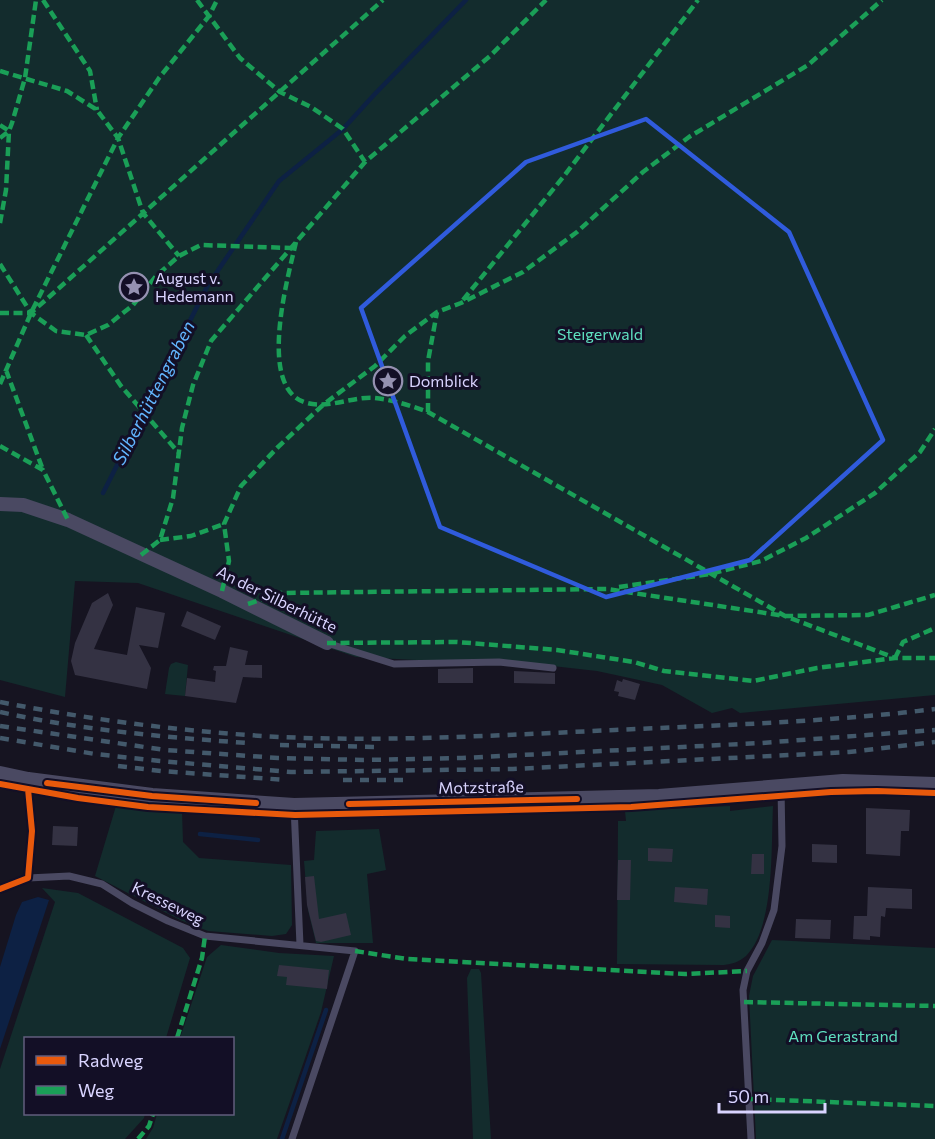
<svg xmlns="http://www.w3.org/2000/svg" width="935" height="1139" viewBox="0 0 935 1139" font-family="Commissioner,sans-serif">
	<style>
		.green { fill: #132c2d }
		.water { fill: #0d2144 }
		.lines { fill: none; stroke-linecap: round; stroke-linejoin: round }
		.stream { stroke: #0d2144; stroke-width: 4.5 }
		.building { fill: #343243 }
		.service { stroke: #4a4962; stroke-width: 7 }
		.minor { stroke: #4a4962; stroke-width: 14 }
		.tertiary { stroke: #4a4962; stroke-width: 16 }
		.rail { stroke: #43596b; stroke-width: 4.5; stroke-dasharray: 9 8; stroke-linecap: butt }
		.quiet { stroke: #1a9f57; stroke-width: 4.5; stroke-dasharray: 9 4.5; stroke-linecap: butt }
		.cycleway-casing { stroke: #130f26; stroke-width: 10 }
		.cycleway { stroke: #e8590c; stroke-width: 6 }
		.marked { fill: none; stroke: #305bdc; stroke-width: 4.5; stroke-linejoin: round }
		.labels { text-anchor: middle; stroke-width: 6; stroke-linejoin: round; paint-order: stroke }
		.poi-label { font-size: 16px; fill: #d9d4ff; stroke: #130f26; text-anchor: start }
		.park-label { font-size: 16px; fill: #5fe0c0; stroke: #130f26 }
		.street-label { font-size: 16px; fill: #d9d4ff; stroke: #130f26 }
		.water-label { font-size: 18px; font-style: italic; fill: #62b6ff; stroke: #130f26 }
	</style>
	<rect width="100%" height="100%" fill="#161421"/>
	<!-- green -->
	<path class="green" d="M0 0H935V695L740 713 732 708 712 713 662 685 597 671 507 661 416 660 356 657 138 583 75 581 65 697 0 680Z
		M176 662 188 665 185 696 165 694 169 668 171 664Z
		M116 806 182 812 183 842 199 858 291 865 292 925 286 934 272 936 208 931 180 920 95 876Z
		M730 806V811L773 806C771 847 775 927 746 956 739 962 732 964 724 965L617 964 618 821H626L625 811Z
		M379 829 386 870 367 874 373 943H316L308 910 304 861 314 860 316 831Z
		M42 888 78 893 183 948 190 958 166 1038H26V1114H145L144 1118 125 1139H0V1069L55 902Z
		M772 940 935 948V1139H756L749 996 753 976Z
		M221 945 279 953 334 956 321 1012 277 1139H146L153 1128 157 1114H232V1038H180L207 957Z
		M471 969H479L481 973 491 1139H473L467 978Z"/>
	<!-- water -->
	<path class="water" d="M38 897 49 900 0 1049V967L16 915 22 902Z"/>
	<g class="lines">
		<!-- stream -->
		<path class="stream" d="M103 493 208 285 279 181 343 129 373 96 466 0
			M200 834 258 840
			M282 1139 326 1010"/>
	</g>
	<!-- building -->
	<path class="building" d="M108 593 113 605 94 649 127 655 136 607 165 613 158 648 139 645 151 668 147 689 75 675 71 661 75 643 92 603Z
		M187 611 221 626 215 640 181 626Z
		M230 647 248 651 245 665H262V678L243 677 236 703 185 696 187 678 215 682 216 671 213 670 214 666H226Z
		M473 668V683H438V669Z
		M514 671 555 673V684L514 683Z
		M623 679 640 684 635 700 618 696 619 692 614 691 617 680 622 682Z
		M866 808 910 810 909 831H901L900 856 866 854Z
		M53 826 78 827 77 846 52 845Z
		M812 844 837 845V863L812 862Z
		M648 848 673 849 672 862 648 861Z
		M752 854H764V874H751Z
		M618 860H631L630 900H617Z
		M314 876 319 919 346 913 351 935 321 942 316 941 307 905 305 877Z
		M675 887 708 889 707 905 674 902Z
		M868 887 912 889V909L886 908 885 917 881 916 880 937 870 936V940L853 939 854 916H867Z
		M715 915 730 916V928L715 927Z
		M796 919 831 920 830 939 795 938Z
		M279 965 329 970 327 989 286 985 287 977 277 976Z"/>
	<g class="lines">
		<!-- service -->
		<path class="service" d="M327 643 394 664 499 662 553 668
			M294 806 300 945
			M28 878 32 831 28 780
			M0 889 28 878 69 876 102 884 132 903 168 921 205 936 355 951 292 1139
			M751 1139 743 990 747 971 762 943 774 910 782 846 781 787"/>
		<!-- minor -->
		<path class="minor" d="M0 504 23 505 68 520 222 591 327 643"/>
		<!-- tertiary -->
		<path class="tertiary" d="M0 774 28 780 152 796 294 806 659 797 843 782 935 785"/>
		<!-- rail -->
		<path class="rail" d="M0 702C92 720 186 732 280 737 392 742 504 735 615 730 722 725 829 722 935 709
			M0 712C81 730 164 737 247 743
			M0 726 165 750 278 758 363 760 462 758 761 743 935 730
			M0 738 95 754 160 761 291 772 513 769 849 752 935 742
			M280 745 379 747
			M118 766 161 771 286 780
			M343 780H406"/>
		<!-- quiet -->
		<path class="quiet" d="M43 0 90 71 97 110
			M197 0 240 58 280 92 311 107 343 129 365 162
			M0 71 67 91 97 110 118 138 143 213 179 256
			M0 125 9 131 6 190 0 223
			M0 138 9 131 12 123 25 78 36 0
			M296 242C288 277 256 390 307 403 329 409 353 396 375 398 393 400 412 406 428 412L785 616 895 658
			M0 264 31 313 56 331 86 335 108 325 133 305 156 276 179 256 201 245 291 248
			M463 300 564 176 698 0
			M0 313H31L383 0
			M86 335 121 386 178 452
			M6 370 43 470
			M0 384 31 313 118 138 159 78 209 16 217 0
			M428 412V361L437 312
			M0 446 43 470 68 520
			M160 540 191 536 224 524
			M141 555 160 540 173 498 182 428 193 385 211 341 365 162 490 56 546 0
			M619 587 710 574 761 561 806 538 875 493 920 452 935 429
			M222 591 229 561 224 524 241 486 277 448 324 404 375 366 405 336 437 312 461 303 523 272 577 232 643 172 689 137 808 65 882 0
			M248 604 281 593 607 589 785 616 868 615 935 595
			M327 643 457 642 557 650 634 662 664 671 753 681 817 668 895 658H935
			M895 658 903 642 935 628
			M355 951 407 959 685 974 747 971
			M744 1002 935 1006
			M177 1038 202 958 205 936
			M749 1099 935 1106
			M138 1139 149 1126 153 1114"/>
		<!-- cycleway casing -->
		<g class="cycleway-casing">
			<path id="cycleway" d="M47 783 152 796 256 803
				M0 784 78 798 148 807 295 815 631 807 831 792 877 791 935 793
				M349 804 577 799
				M0 889 28 878 32 831 28 789"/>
		</g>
		<!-- cycleway -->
		<use href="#cycleway" class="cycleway"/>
	</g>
	<!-- marked area -->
	<path class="marked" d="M646 119 789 232 883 440 750 560 606 597 440 527 361 308 526 162Z"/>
	<!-- icons -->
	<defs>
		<g id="sight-ring" transform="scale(1.5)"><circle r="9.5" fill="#130f26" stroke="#9591b1" stroke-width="1.5"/><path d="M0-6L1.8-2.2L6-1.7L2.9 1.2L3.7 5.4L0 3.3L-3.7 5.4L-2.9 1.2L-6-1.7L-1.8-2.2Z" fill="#9591b1"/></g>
	</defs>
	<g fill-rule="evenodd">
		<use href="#sight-ring" x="134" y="287"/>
		<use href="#sight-ring" x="388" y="381"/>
	</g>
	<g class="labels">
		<!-- poi labels -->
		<g class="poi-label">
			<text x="155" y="284">August v.<tspan x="155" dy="18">Hedemann</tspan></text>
			<text x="409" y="387">Domblick</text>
		</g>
		<!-- park labels -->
		<g class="park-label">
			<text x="600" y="340">Steigerwald</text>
			<text x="843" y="1042">Am Gerastrand</text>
		</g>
		<!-- street labels -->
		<g class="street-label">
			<text transform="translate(277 599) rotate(26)" y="6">An der Silberhütte</text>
			<text transform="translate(481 787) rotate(-1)" y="6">Motzstraße</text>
			<text transform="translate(168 903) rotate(26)" y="6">Kresseweg</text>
		</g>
		<!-- water labels -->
		<g class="water-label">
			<text transform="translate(154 393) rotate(-63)" y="6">Silberhüttengraben</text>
		</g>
	</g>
	<!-- legend -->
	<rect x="24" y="1037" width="210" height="78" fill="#130f26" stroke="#625e7d" stroke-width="1.5"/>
	<rect x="36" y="1056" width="30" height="9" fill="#e8590c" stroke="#625e7d" stroke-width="1.5"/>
	<text x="78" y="1067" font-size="18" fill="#d9d4ff">Radweg</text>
	<rect x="36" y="1086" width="30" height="9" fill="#1a9f57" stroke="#625e7d" stroke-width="1.5"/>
	<text x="78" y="1097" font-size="18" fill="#d9d4ff">Weg</text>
	<!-- scale -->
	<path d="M719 1103v9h106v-9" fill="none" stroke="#d9d4ff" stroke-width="3"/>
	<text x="728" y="1103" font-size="18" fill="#d9d4ff" stroke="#130f26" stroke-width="4.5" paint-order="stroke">50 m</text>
</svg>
